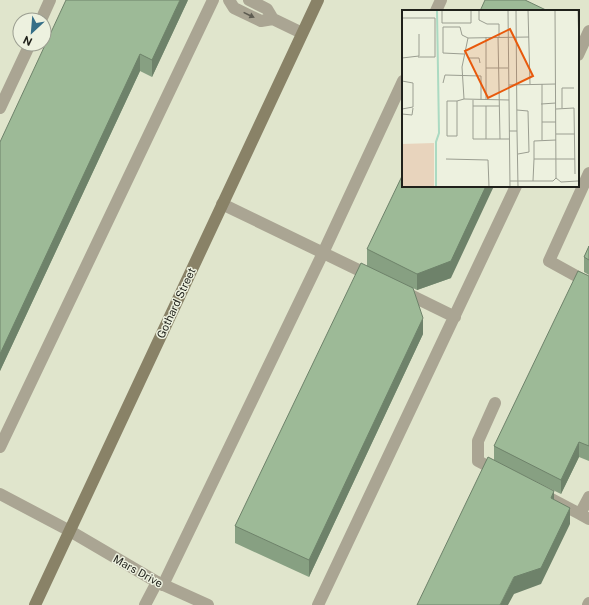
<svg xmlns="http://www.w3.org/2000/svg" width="589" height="605" viewBox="0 0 589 605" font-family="'Public Sans',sans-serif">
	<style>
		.built { fill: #e0e5cc; fill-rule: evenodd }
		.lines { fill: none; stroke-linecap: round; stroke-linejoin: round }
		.lane { stroke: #aaa593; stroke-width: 12 }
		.street { stroke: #aaa593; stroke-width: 12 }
		.secondary { stroke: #898267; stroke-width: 12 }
		.wall { fill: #87a082 }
		.shaded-wall { fill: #6e826a }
		.building { fill: #9dba97; stroke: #6e826a }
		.oneway { fill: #5e5c51 }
		.labels { text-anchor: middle; stroke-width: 3; stroke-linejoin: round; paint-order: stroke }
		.street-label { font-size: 11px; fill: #20211b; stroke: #edf1df }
		.inset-river { fill: none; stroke: #abdac2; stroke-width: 2 }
		.inset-road { fill: none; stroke: #9b9e91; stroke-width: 1 }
		.view { fill: #e8590c; fill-opacity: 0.15; stroke: #e8590c; stroke-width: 2 }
		.inset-edge { fill: none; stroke: #20211b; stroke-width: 2 }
	</style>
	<rect width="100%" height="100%" fill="#edf1df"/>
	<!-- built -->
	<path class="built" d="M0 0H589V605H0ZM403 11H578V186H403ZM20 20H44V44H20Z"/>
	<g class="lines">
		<!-- lane -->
		<path class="lane" d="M229 0 234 8 261 21 273 19 302 33
			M249 0 267 9 273 19
			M436 11 441 0
			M41 20 50 0
			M578 55 589 31
			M0 108 30 44
			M589 173 549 261 589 283
			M222 204 373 277
			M402 291 455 317
			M495 403 478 441V461L499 472
			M0 447 213 0
			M540 493 580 514
			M0 494 70 531
			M589 497 580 514 589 519
			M163 585 323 253 403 81
			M145 605 157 582
			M318 605 516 186"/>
		<!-- street -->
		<path class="street" d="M70 531 157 582 208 605
			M588 605 589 603"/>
		<!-- secondary -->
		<path class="secondary" d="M35 605 318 0"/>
	</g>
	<!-- wall -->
	<path class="wall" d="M188 0 152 77 140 71 0 371V142Z
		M589 246V275L584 272V257Z
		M367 249 451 278 417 290 413 288 423 334 309 577 235 543V526L367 266Z
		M589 276V461L579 457 561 494 494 461V446Z"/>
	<!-- shaded-wall -->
	<path class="shaded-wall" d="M180 0H188L152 77V60Z
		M140 54V71L0 371V354Z
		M486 186H494L451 278 417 290V274Z
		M423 318V334L309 577V560Z
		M579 442V457L561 494V480Z
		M554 491V508L551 498Z
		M570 508V524L541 584 514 594 508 605H500L514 577Z"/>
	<!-- building -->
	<path class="building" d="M66 0H180L152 60 140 54 0 354V142Z
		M485 0H525L548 11H480Z
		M403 174V186H486L451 261 417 274 367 249Z
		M589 246V260L584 257Z
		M361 263 413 288 423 318 309 560 235 526Z
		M578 271 589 276V446L579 442 561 480 494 446Z
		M488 457 554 491 551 498 570 508 541 568 514 577 500 605H417Z"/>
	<!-- one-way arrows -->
	<defs><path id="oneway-solid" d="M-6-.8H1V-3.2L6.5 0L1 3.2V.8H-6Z"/></defs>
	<use class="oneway" href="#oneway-solid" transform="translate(249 15) rotate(26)"/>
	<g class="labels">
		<!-- street labels -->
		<g class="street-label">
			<text transform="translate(176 303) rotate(-65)" y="4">Gothard Street</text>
			<text transform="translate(138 571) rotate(29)" y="4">Mars Drive</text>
		</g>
	</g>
	<!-- overview -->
	<g transform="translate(402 10)">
		<rect width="177" height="177" fill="#edf1df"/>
		<path d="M32 133V177H0V134Z" fill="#e8d4bd"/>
		<path class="inset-river" d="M34 177V132L37 123 35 0"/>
		<path class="inset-road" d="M40 0V13H69V0M77 0V10L85 14H97V27M106 0 108 177M126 0 128 74M153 0 154 168M176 0 177 38M0 8H33V47H16M84 27V90M96 27 98 129M66 28 60 57 62 89 107 90M62 44 41 43V17H58L60 25 66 28 127 27M0 48 17 46V24M67 48H77L78 53M84 58H106M0 59V8M0 71 11 73V97L0 99M41 73 43 65 79 66V90M140 74V130M107 75 154 74M71 90V129H107M55 91H45V126H55V91L62 89M139 94 154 93M71 96H97M84 96V129M160 98V78H172M154 99 172 98 173 164M115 100 126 101 127 142 116 144M0 104 10 105 11 98M140 112H154M107 121H115L114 0M115 121 116 177M154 124H173M44 149 86 150 87 177M132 149V131L154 130M154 168 159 172 176 171M108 171H151L154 168M131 171 132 149H173"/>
		<path class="view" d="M108 19 131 66 86 88 63 41Z"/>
		<rect width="177" height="177" class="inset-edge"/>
	</g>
	<!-- north arrow -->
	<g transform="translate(32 32) rotate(206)"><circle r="19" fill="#edf1df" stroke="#9b9e91"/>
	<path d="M0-3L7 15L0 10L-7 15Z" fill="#356e87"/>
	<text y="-6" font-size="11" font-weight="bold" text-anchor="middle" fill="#20211b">N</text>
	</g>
</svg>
